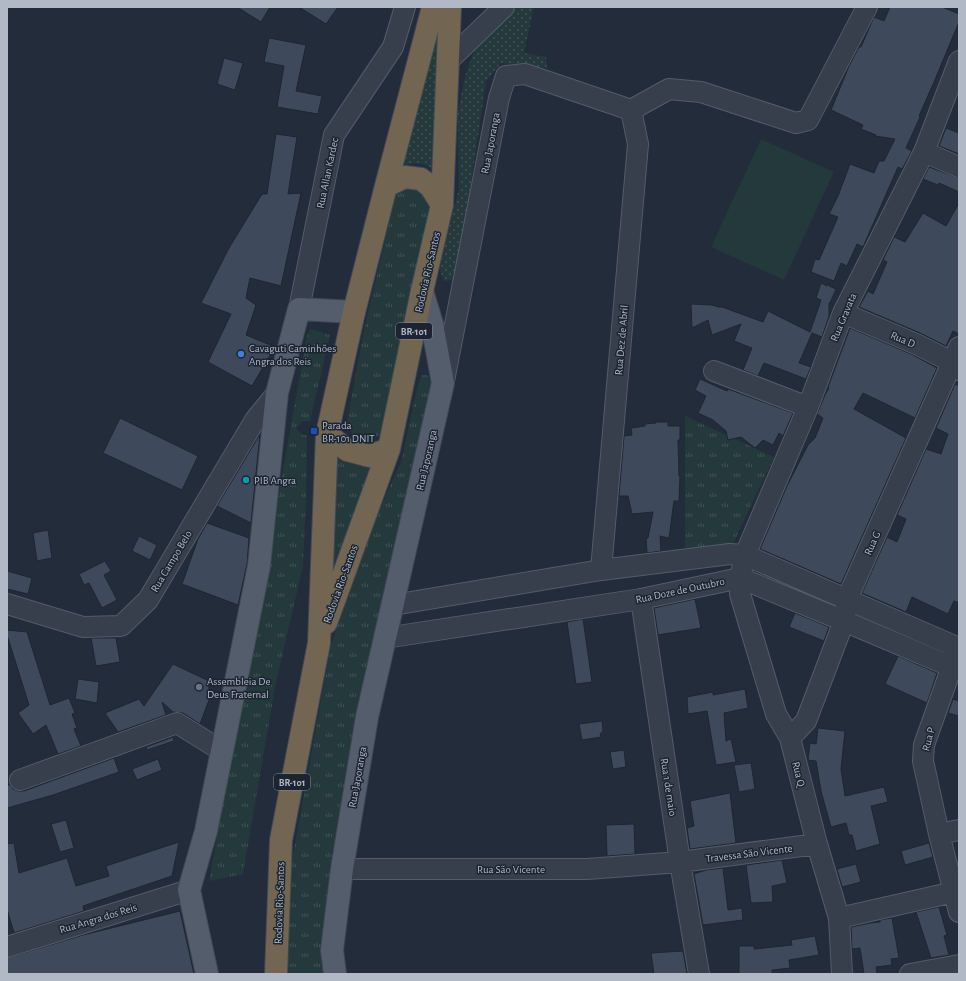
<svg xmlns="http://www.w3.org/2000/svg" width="966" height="981" viewBox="0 0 966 981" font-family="'Alegreya Sans',sans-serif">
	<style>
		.grass { fill: url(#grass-dots) }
		.park { fill: url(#park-tufts) }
		.pitch { fill: #24393c }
		.building { fill: #3e4a5b; stroke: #1d2632 }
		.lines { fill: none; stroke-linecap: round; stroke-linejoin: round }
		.minor-casing { stroke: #545c69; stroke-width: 22 }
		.major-casing { stroke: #3f4854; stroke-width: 24 }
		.highway-casing { stroke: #414956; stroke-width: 24 }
		.minor { stroke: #363f4b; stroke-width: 20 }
		.major { stroke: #545d6c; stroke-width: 22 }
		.highway { stroke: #726653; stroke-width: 22 }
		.shop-dot { fill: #3f7fe0; stroke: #1b2430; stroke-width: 1.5 }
		.transit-dot { fill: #1a4fb4; stroke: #1b2430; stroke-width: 1.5 }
		.culture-dot { fill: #0f9aa8; stroke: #1b2430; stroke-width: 1.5 }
		.worship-dot { fill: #6b7280; stroke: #1b2430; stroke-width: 1.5 }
		.labels { text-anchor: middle; stroke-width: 3; stroke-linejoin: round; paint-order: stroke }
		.shield { fill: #1b2430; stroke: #848c9a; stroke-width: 1 }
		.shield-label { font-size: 10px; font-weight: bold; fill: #b1b9c7 }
		.street-label { font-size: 11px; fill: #b1b9c7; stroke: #1b2430 }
		.poi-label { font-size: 11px; fill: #b1b9c7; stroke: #1b2430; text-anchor: start }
	</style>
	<defs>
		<pattern id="grass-dots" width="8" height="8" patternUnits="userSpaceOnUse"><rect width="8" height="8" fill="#24393c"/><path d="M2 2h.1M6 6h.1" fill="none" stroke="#415457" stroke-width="1.8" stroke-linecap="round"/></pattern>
		<pattern id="park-tufts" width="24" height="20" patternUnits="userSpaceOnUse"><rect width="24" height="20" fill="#24393c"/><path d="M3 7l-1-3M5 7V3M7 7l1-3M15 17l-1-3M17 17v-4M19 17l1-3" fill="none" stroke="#415457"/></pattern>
	</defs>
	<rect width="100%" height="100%" fill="#222c3b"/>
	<!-- grass -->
	<path class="grass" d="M517 7H534L524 53 546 57 547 68 501 63 486 81 458 272 452 280 444 281 440 271 446 240 459 189 458 110 466 73 477 44Z
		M440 23 436 170C420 162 414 162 398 167Z"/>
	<!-- park -->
	<path class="park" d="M412 186 428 194 429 208 382 434C369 441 365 439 352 434L347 422 364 330 396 194 404 187Z
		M310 329 330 335 310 421H303L296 429 303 435H307L306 500 303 566 276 682 243 874 209 881 307 336Z
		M422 375H427L431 380V393L332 853 322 940 325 974H287L292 861 331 645 378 513 401 462 418 384Z
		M685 416 774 457 732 546 685 549Z
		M338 459 376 469 327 590Z"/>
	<!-- pitch -->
	<path class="pitch" d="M761 139 834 172 784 280 711 247Z"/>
	<!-- building -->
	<path class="building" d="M237 7H270L261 22Z
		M299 7H338L326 24Z
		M890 7H942L959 14V22L934 82 919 116 920 117 906 148 912 151 902 169 898 167 863 247 857 244 847 266 841 263 834 281 811 272 815 259 819 260 838 217 829 214 838 196 850 164 874 173 879 161H884L895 139 875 136 876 135 861 129 863 125 831 110 849 66 859 47H861L874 17 884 21Z
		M269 38 306 45 296 91 322 96 318 114 277 107 284 66 264 62Z
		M224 58 243 63 235 90 217 84Z
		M946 128 959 133V154L939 146Z
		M276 134 297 137 288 194 301 193 281 286 250 278 246 298 256 305 246 335 275 347 252 386 208 362 231 314 201 303 229 248 262 194H267Z
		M929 167 959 178V192L939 183 938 185 923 179Z
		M959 203V334L953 331 946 346 920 333 859 307 868 291 873 294 887 262 883 260 894 237 905 242 923 213 946 226Z
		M821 283 827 286 829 283V286L836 289 830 303H829V316L822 337 812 333 799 363 811 367 806 379 764 363 758 376 743 370 752 348 734 341 741 324 712 335 708 320 692 328 691 304 712 305 719 307H722L763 322 768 311 810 332 821 300 816 298Z
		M850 328 911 354 937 368 915 418 863 393 854 409 906 438 841 584 760 549 787 486 808 445 815 438 823 418 817 414 825 395 829 388 828 387Z
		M700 379 727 391 728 389 793 413 783 436 779 433 773 445 763 440 755 448 741 437 728 440 726 431 713 420 698 413 706 396 695 390Z
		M955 384 959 386V603L954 601 948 614 912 597 906 612 862 593 887 537 897 542 906 519 897 515 926 449 941 454 948 434 936 428Z
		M120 418 198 456 182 490 103 453Z
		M655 422H668V426H680V440H678L679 476 680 475 679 501H674L669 538 660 536 661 551 647 553 646 538H648L653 512 632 514 628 496H619L624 436 632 435 631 428 645 426V424L656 423Z
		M260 434 251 523 217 506Z
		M207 523 249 538 247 564 238 605 182 584 198 539Z
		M48 530 52 558 37 561 33 533Z
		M139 536 157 545 150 560 132 551Z
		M105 561 111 571 104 575 117 600 102 608 89 583 84 585 79 574Z
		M7 571 32 578 28 594 7 589Z
		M695 599 701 628 658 635 654 608Z
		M795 613 829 627 824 641 789 627Z
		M583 619 592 682 576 684 567 622Z
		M7 630 27 632 50 705 69 698 75 713 72 714 77 728 74 729 81 746 58 754 46 725 33 734 18 713 29 705 7 635Z
		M91 638H116L120 662 96 666Z
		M898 656 937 673 927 703 885 684Z
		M173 664 209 681V700L200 724 183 713 173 712 162 702 166 715 118 732 105 713 139 699 144 706Z
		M78 679 99 682 97 703 75 699Z
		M745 689 748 708 724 713 726 741 731 739 736 762 716 765 707 711 688 714 687 697 713 692V695Z
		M953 699 959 701V716L948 713Z
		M602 721 603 731 600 734 601 737 582 740 579 724Z
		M818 728 845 731 841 769 845 796 884 787 888 802 871 806 880 844 856 851 852 835H849L846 823 831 827 821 791 816 761 808 760 810 743 816 744Z
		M173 737 174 741 147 750 146 747Z
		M624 750 626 767 613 769 610 752Z
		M114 758 119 772 53 795 7 808V785H10L13 789 18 791H24Z
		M158 759 162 770 137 780 132 769Z
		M751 763 755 789 739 792 734 765Z
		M730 793 736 843 690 849 687 828 694 826 690 801Z
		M66 820 74 848 60 852 51 824Z
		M634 824 635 854 607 856 606 825Z
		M179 842 172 876 83 906 84 911 14 933 7 909V844L14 843 19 873 67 858 76 886 109 876 106 866Z
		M929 843 933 857 905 865 901 851Z
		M782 860 787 883 772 886 773 902 751 903 746 865Z
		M856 864 861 882 842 887 837 869Z
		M723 868 728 910 742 908 743 920 703 925 694 874 706 870Z
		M939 907 947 935 944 936 949 955 931 958 916 912Z
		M180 911 194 974H7V958L83 935Z
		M892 918 899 958 891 959 892 965 876 967 877 974H864L860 948 852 949 851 927 870 923 880 922V920Z
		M815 936 819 955 789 960 790 968 772 970V974H739V946H754V949L792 945 791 940Z
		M683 951 687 974H654L651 953Z"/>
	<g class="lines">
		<!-- minor casing -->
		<g class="minor-casing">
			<path id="minor" d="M448 61 504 7
				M631 110 669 89 701 92 796 123 808 120 867 7
				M924 152 959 167
				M299 309 334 135 393 47 405 7
				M843 313 916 344 952 362 959 370
				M714 371 808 407
				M444 381 499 98 506 76 525 74 631 110
				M601 570 638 144 631 110
				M641 599 680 862 699 974
				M7 604 83 627 121 626 148 600 255 420 277 393
				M393 605 601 570 730 554 745 555 959 648
				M385 638 641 599 740 578 844 621 959 670
				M956 655 924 745 923 761 939 834 959 912
				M790 738 806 721 844 621 847 599 959 347
				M20 780 177 723 222 751
				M939 834 959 830
				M342 869H587L680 862 817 844
				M839 918 954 892
				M7 947 189 890
				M842 974 839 918 817 844 790 738 776 714 740 594V578L745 555 808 407 843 313 924 152 959 61
				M910 974 959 965"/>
		</g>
		<!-- major casing -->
		<g class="major-casing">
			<path id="major" d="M207 974 189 890 206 831 259 566 277 393 299 309 354 312
				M335 974 332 950 342 869 367 717 443 383 432 324 422 291"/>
		</g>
		<!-- highway casing -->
		<g class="highway-casing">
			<path id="highway" d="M386 186 405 177 421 179 431 187 442 205
				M327 434 347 450 370 456 389 449
				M326 623 389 449 422 291 442 205 450 7
				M276 974 281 840 319 643 327 434 354 312 386 186 433 7"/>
		</g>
		<!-- minor -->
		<use href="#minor" class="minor"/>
		<!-- major -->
		<use href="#major" class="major"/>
		<!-- highway -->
		<use href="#highway" class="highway"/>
	</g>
	<!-- markers -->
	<circle class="shop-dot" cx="241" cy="354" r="4"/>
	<rect class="transit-dot" x="310" y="427" width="8" height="8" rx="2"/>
	<circle class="culture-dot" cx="246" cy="480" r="4"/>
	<circle class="worship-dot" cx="199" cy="687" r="4"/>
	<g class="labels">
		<!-- shield labels -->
		<g class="shield">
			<rect x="396" y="323" width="36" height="16" rx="3"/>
			<rect x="274" y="774" width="36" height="16" rx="3"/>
		</g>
		<g class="shield-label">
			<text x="414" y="335">BR-101</text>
			<text x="292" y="786">BR-101</text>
		</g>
		<!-- street labels -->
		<g class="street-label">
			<text transform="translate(490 143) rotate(-79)" y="4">Rua Japoranga</text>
			<text transform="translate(327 173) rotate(-78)" y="4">Rua Allan Kardec</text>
			<text transform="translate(427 272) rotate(-77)" y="4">Rodovia Rio-Santos</text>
			<text transform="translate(843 317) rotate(-67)" y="4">Rua Gravata</text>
			<text transform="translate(903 339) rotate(23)" y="4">Rua D</text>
			<text transform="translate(621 340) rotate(-85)" y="4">Rua Dez de Abril</text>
			<text transform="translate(426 460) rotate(-77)" y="4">Rua Japoranga</text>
			<text transform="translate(872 543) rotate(-66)" y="4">Rua G</text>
			<text transform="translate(171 561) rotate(-59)" y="4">Rua Campo Belo</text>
			<text transform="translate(340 584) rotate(-70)" y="4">Rodovia Rio-Santos</text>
			<text transform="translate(680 590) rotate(-12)" y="4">Rua Doze de Outubro</text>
			<text transform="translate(928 739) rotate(-76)" y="4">Rua P</text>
			<text transform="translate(799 774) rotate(76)" y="4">Rua Q</text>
			<text transform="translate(357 777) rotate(-80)" y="4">Rua Japoranga</text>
			<text transform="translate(669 787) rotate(81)" y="4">Rua 1 de maio</text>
			<text transform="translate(749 853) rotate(-7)" y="4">Travessa São Vicente</text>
			<text x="511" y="873">Rua São Vicente</text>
			<text transform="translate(279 903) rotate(-88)" y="4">Rodovia Rio-Santos</text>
			<text transform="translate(98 918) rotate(-17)" y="4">Rua Angra dos Reis</text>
		</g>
		<!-- poi labels -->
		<g class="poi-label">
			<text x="249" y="352">Cavaguti Caminhões<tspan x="249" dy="13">Angra dos Reis</tspan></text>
			<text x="322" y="429">Parada<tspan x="322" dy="13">BR-101 DNIT</tspan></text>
			<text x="254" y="484">PIB Angra</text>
			<text x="207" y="685">Assembleia De<tspan x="207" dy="13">Deus Fraternal</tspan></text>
		</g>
	</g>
	<!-- border -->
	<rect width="966" height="981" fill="none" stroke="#b1b9c7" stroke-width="16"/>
</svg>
